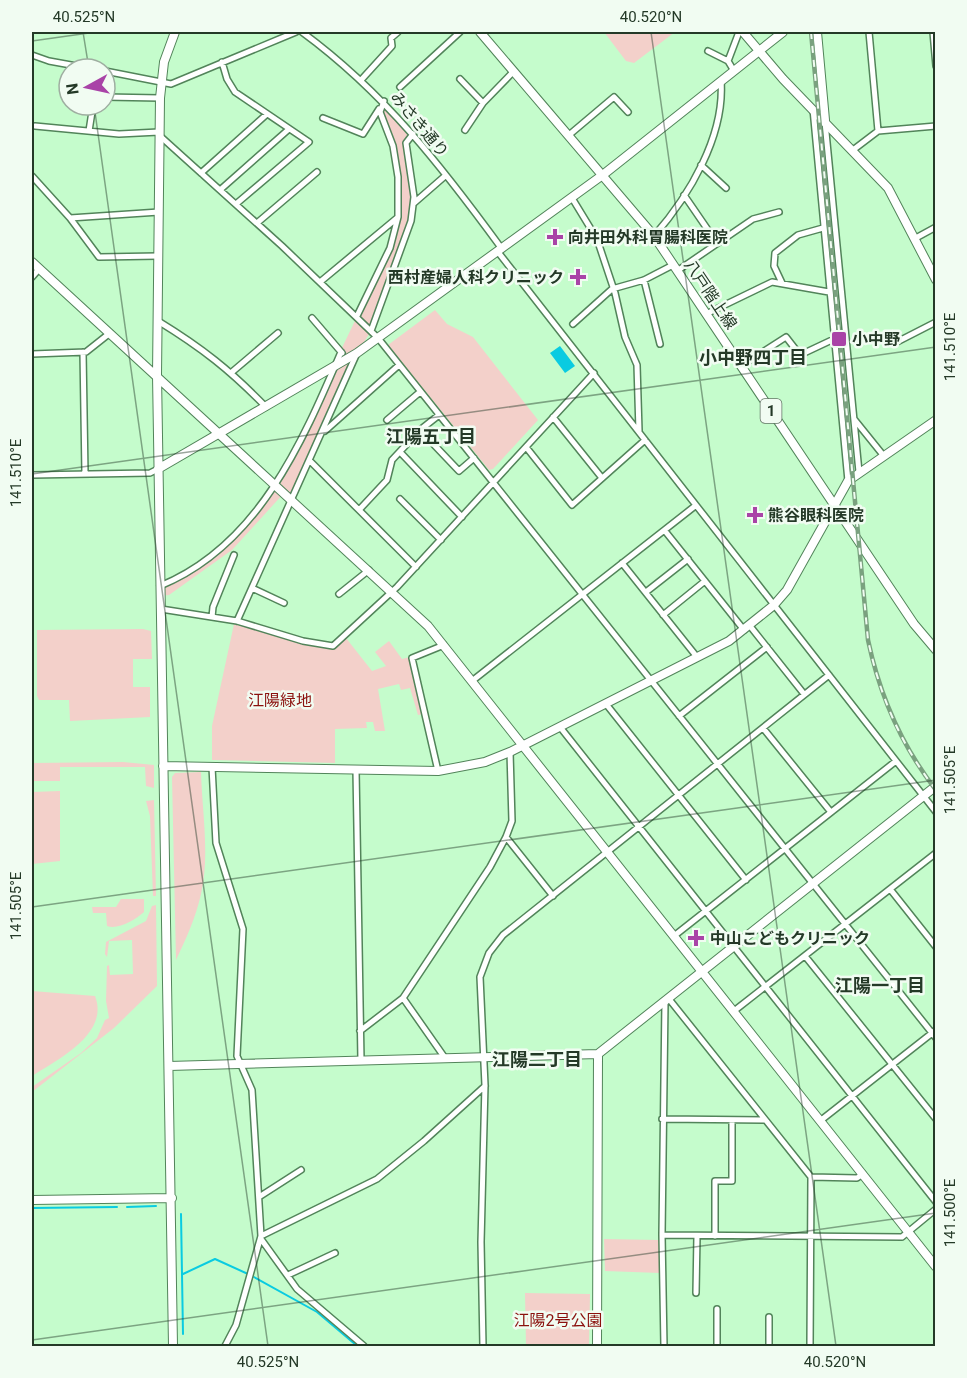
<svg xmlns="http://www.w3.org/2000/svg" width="967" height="1378" viewBox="0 0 967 1378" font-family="Roboto,'Noto Sans JP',sans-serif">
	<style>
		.green { fill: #f3d0ca }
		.water { fill: #0acbe1 }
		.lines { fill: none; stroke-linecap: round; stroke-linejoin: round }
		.stream { stroke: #0acbe1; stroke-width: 2 }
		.street-casing { stroke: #52845a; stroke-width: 8 }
		.secondary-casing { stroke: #52845a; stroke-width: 10 }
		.primary-casing { stroke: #52845a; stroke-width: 10 }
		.street { stroke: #fff; stroke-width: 5 }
		.secondary { stroke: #fff; stroke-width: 8 }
		.primary { stroke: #fff; stroke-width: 8 }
		.rail-casing { stroke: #7aa17f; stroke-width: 4.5 }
		.rail { stroke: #f1fcf2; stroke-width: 2; stroke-dasharray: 7; stroke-linecap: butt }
		.ticks { fill: none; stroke: #243927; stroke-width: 1.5; stroke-opacity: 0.45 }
		.poi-dot { fill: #a943a7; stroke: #f1fcf2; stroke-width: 2 }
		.labels { text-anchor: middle; stroke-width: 5; stroke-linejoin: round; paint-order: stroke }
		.shield { fill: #f1fcf2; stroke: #627464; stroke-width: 1.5 }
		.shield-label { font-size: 15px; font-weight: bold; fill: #243927 }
		.street-label { font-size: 16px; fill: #243927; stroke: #f1fcf2 }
		.poi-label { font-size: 16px; font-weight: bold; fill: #243927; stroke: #f1fcf2; text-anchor: start }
		.park-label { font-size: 16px; fill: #8b110e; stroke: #f1fcf2 }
		.neighbourhood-label { font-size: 18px; font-weight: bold; fill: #243927; stroke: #f1fcf2 }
		.neatline { fill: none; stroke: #243927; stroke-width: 2 }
		.ticks-label { font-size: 15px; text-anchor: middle; fill: #243927 }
	</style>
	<rect width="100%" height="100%" fill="#c5fccc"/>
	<!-- green -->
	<path class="green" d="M604 32H675L634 63 626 61Z
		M384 101 413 134 407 140 412 181 411 221 371 331 357 353 291 499 284 493 232 550 169 595 160 596V586L185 575 233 536 276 485 390 248C397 219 400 189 395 159 392 139 377 122 384 101Z
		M435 310 447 324 473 337 538 420 493 469 489 470 388 345Z
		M234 624 329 649H334L346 638 372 671 386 666 375 652 389 641 402 659 410 657 424 714 418 715 410 688 401 690 399 684 378 689 385 731H375L373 722H366L367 728 335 729V763L212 760V726Z
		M143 629 151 631 152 659H133V687H150V717L70 721 69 700H39L37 696V630Z
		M123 762 154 765V788L146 786 145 767H60V781H32V763Z
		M201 772C202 811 210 856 201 894 196 917 186 939 176 960L172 777 175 773Z
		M60 791V861L32 864V792Z
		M154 800 156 896H153L150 816 146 801Z
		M121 899H144V912C135 920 118 930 107 926L106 913H93L92 907H116Z
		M156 905 157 986 114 1028 32 1092V1087L81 1053 97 1038 105 1020 109 1018 106 1001 107 966 109 965 110 975 133 974 132 940 109 941 107 957 105 954 106 942 146 921 152 906Z
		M32 991 95 996C110 1034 57 1060 32 1076Z
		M604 1239 660 1240V1273L605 1271Z
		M525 1293 590 1294 589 1346H526Z"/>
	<!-- water -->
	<path class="water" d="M560 346 575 366 565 373 550 353Z"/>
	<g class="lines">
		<!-- stream -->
		<path class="stream" d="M127 1207 156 1206
			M32 1208 117 1207
			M181 1214 183 1334
			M183 1274 215 1259 248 1274
			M254 1277 317 1312 356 1345"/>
		<!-- street casing -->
		<g class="street-casing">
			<path id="street" d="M302 32C385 93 442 167 502 249
				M869 32 878 131
				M933 32 936 66
				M708 51 728 61
				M32 55 49 61 93 69
				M222 62 227 79 235 92 309 142 236 204
				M105 71 171 84 296 32
				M734 71 728 61 739 32
				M362 79 392 46 391 38 398 32
				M460 79 483 103
				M400 87 460 32
				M105 97 160 98
				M813 109 848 481
				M323 118 363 134 379 109
				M825 122 859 472
				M35 126 119 134 159 132
				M465 130 483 103 514 71
				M89 131 93 105
				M569 135 614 97 628 112
				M160 136 282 246 378 338 936 1038
				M853 150 878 131 936 126
				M701 165 726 188
				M201 173 267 114
				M32 176 70 218 159 212
				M220 190 289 129
				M684 195 708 230
				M572 198 597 239 615 293 625 337 637 365 639 431
				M414 203 445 176
				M70 218 99 257 158 256
				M257 223 317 172
				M654 236C689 196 725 136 721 81
				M914 239 936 227
				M498 252 936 812
				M677 271 753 219 779 212
				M32 277 39 269
				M644 280 660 344
				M320 282 397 218
				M782 283 774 266 775 253 798 235 823 228
				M706 314 772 282 829 292
				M357 316 390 248 398 217V177L393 146 380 112 384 101
				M312 318 342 353
				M158 321C202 348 230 370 266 407
				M573 324 612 289 644 280 673 265
				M371 331 411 221 414 197 406 143 413 134
				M895 343 936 322
				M83 352 85 474
				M32 354 86 352 110 333
				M741 366 786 337 800 355 834 339
				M232 372 278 333
				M553 417 602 478
				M854 419 883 455
				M387 420 420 392
				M420 430 459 471 474 458
				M325 431 399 365
				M526 447 572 505 645 440
				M400 452 462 517
				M310 461 359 510 387 480 392 460 420 430 439 415
				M32 475 150 473 158 469
				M400 499 441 540
				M359 510 416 567
				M665 531 744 630
				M622 563 697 657
				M160 586C258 546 302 443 341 352
				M252 588 284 603
				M646 592 688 559
				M339 594 369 570
				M161 609 237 621 303 641 333 646 397 587 594 373
				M663 615 705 581
				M212 617 213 607 234 555
				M237 621 357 353
				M750 626 804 694
				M472 681 695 506
				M606 704 746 880
				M679 716 767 647
				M560 727 936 1202
				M763 728 830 811
				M212 767 216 843 243 929 237 1056 252 1090 261 1236 236 1325 225 1346
				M356 770 361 1060
				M438 771 412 658 444 645
				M506 837 553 896
				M890 889 936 947
				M674 936 896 761
				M805 956 936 1119
				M403 998 445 1058
				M669 999 811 1177 810 1346
				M734 1011 936 853
				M360 1031 403 998 490 867 506 837 512 821 510 752
				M662 1119 765 1120
				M820 1121 936 1030
				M811 1177 857 1178 863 1174
				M259 1197 301 1170
				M662 1235 902 1237 936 1209
				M261 1236 377 1179 424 1141 485 1086
				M715 1236V1181H732V1120
				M261 1239 297 1289 364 1346
				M288 1275 335 1253
				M696 1293 697 1236
				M483 1346 481 1242 485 1085 480 977 489 953 503 935 829 675
				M664 1346 662 1235 665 1002
				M717 1346V1309
				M769 1346V1317"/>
		</g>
		<!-- secondary casing -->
		<g class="secondary-casing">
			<path id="secondary" d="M743 32 783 79 888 188 936 280
				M817 32 825 120
				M32 262 428 626 936 1267
				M158 469 357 353 604 174 783 32
				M163 766 438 771 485 762 510 752 729 641 774 605 787 590 848 481 936 420
				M169 1066 598 1054 936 786
				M32 1200 172 1198
				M173 1346 157 375 160 98 164 62 175 32
				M597 1346 598 1054"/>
		</g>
		<!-- primary casing -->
		<g class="primary-casing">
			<path id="primary" d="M480 32 654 236 914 624 936 650"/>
		</g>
		<!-- street -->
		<use href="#street" class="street"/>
		<!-- secondary -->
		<use href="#secondary" class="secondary"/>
		<!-- primary -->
		<use href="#primary" class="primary"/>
		<!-- rail casing -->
		<g class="rail-casing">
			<path id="rail" d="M811 32 868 640C880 697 901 745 936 790"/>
		</g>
		<!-- rail -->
		<use href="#rail" class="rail"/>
	</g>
	<!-- ticks -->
	<path class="ticks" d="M83 32 89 69M651 32 836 1346M32 41 96 32M94 105 268 1346M32 474 936 347M32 907 936 780M32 1340 936 1213"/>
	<!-- markers -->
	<g class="poi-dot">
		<path d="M552 228h6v6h6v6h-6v6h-6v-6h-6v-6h6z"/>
		<path d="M575 268h6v6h6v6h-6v6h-6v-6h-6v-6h6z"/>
		<rect x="831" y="331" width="16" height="16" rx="3"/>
		<path d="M752 506h6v6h6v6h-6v6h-6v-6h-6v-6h6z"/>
		<path d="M693 929h6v6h6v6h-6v6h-6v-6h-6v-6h6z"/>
	</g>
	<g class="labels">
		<!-- shield labels -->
		<rect class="shield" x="760.5" y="399" width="21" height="24" rx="4.5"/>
		<g class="shield-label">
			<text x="771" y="416">1</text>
		</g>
		<!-- street labels -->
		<g class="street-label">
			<text transform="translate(420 124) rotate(50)" y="6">みさき通り</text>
			<text transform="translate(711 294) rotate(56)" y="6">八戸階上線</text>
		</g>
		<!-- poi labels -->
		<g class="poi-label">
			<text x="568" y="243">向井田外科胃腸科医院</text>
			<text x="564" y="283" text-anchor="end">西村産婦人科クリニック</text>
			<text x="852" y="345">小中野</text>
			<text x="768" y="521">熊谷眼科医院</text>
			<text x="710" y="944">中山こどもクリニック</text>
		</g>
		<!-- park labels -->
		<g class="park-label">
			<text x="280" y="706">江陽緑地</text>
			<text x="558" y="1326">江陽2号公園</text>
		</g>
		<!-- neighbourhood labels -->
		<g class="neighbourhood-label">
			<text x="753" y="364">小中野四丁目</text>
			<text x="431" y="443">江陽五丁目</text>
			<text x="880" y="992">江陽一丁目</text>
			<text x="537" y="1066">江陽二丁目</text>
		</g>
	</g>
	<!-- border -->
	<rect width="967" height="1378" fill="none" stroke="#f1fcf2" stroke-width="66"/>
	<!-- north arrow -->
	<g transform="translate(87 87) rotate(262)"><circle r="28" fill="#f1fcf2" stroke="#9faea1" stroke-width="1.5"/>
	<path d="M0-4.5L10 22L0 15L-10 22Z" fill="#a943a7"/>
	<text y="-9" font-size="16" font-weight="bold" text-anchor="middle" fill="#243927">N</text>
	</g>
	<rect x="33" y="33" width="901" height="1312" class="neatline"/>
	<g class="ticks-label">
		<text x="84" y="22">40.525°N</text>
		<text x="651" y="22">40.520°N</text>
		<text transform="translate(950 347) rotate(-90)" y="5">141.510°E</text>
		<text transform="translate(16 473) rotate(-90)" y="5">141.510°E</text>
		<text transform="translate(950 780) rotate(-90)" y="5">141.505°E</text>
		<text transform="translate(16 906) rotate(-90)" y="5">141.505°E</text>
		<text transform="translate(950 1213) rotate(-90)" y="5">141.500°E</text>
		<text x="268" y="1367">40.525°N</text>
		<text x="835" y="1367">40.520°N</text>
	</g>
</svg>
